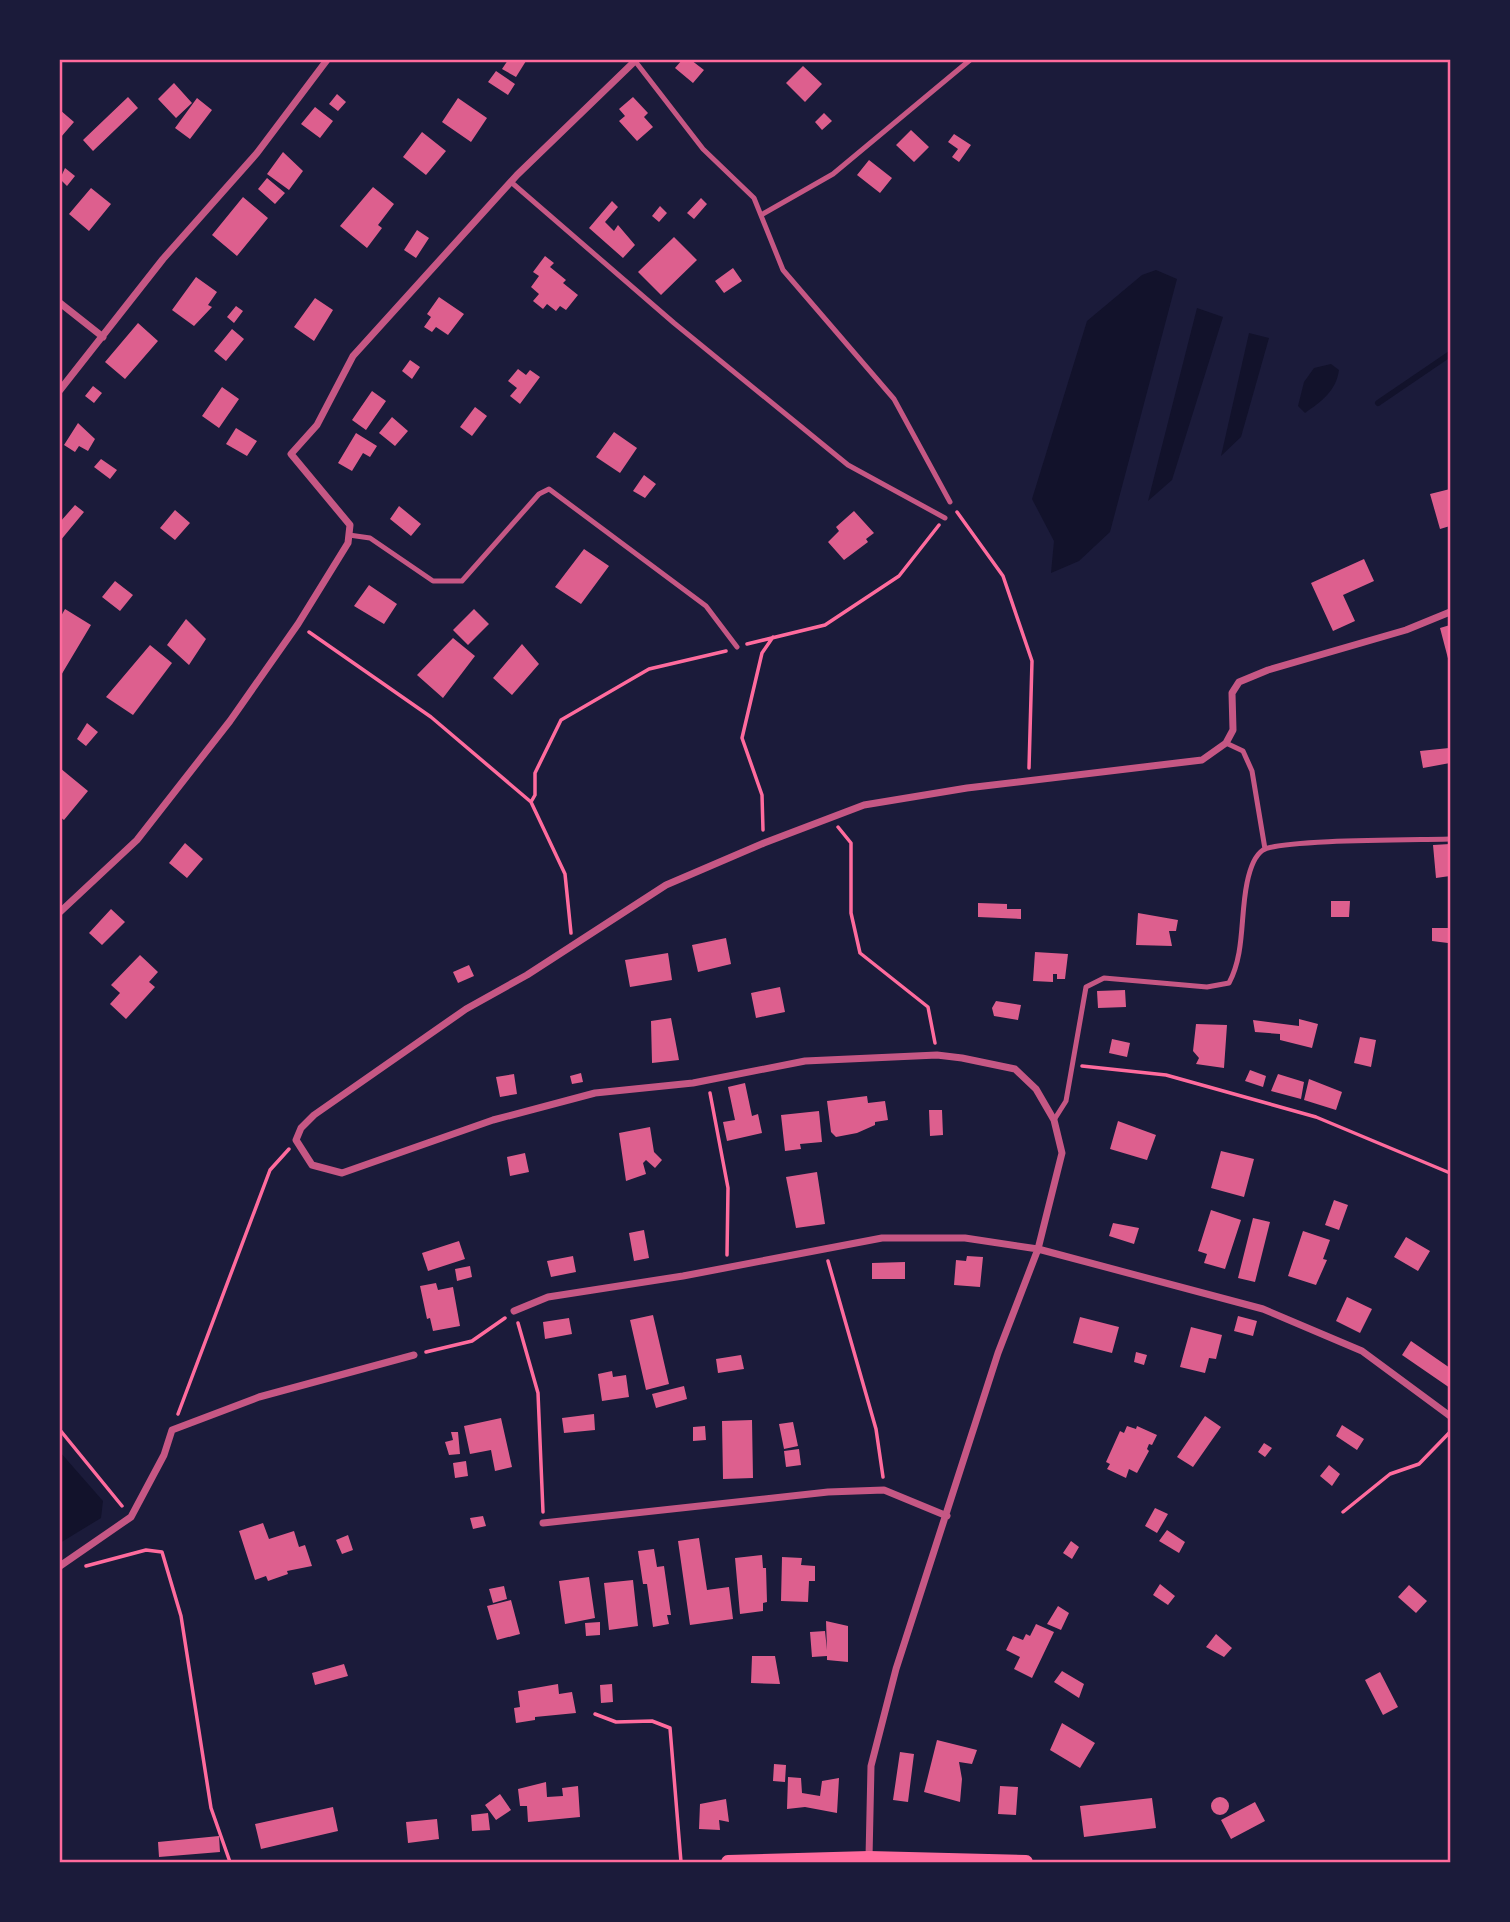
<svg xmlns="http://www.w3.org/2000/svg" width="1510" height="1922" viewBox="0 0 1510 1922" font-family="'Playfair Display',serif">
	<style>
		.water { fill: #12122b }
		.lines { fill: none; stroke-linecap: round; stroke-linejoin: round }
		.stream { stroke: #12122b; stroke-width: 6 }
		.building { fill: #dd5f8e }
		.path { stroke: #ff6b9d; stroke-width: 3.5 }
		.service { stroke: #c65784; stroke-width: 5 }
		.minor { stroke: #c65784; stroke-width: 7 }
		.secondary { stroke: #ff6b9d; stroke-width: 14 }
		.neatline { fill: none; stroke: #ff6b9d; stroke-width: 2.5 }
	</style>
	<rect width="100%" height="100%" fill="#1b1b3a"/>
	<!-- water -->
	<path class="water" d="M1156 270 1177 279 1110 532 1079 561 1051 573 1054 541 1032 499 1087 321 1142 275Z
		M1197 308 1223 317 1172 480 1148 501Z
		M1249 333 1269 338 1241 437 1221 456Z
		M1331 364 1339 370C1336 391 1322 401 1305 413L1298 406 1304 382 1314 368Z
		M60 1452 103 1501 101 1518 60 1543Z"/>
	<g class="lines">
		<!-- stream -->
		<path class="stream" d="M1378 403 1450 354"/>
	</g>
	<!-- building -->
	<path class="building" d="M508 60 526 61 516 77 502 69Z
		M682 60H691L704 70 693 83 675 68Z
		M803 66 822 84 805 102 786 83Z
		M496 71 515 84 508 95 488 82Z
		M174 83 192 103 176 118 158 99Z
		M337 94 346 102 338 111 329 104Z
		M128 97 138 108 93 151 83 140Z
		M633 97 648 113 644 117 653 127 637 141 619 121 625 116 619 109Z
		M197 98 212 110 190 139 175 128Z
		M458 98 487 118 471 142 442 122Z
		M315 107 333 121 320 138 301 124Z
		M60 110 74 122 61 137 60 135Z
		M824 113 832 121 822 130 815 122Z
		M911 130 929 147 914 162 896 145Z
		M422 132 446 151 426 175 403 157Z
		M954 134 971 145 959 162 952 157 958 149 948 142Z
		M283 152 303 171 289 190 267 174Z
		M869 160 892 178 880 193 857 175Z
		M65 168 75 176 67 186 60 179Z
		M267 178 285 193 275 204 258 189Z
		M373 187 394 204 378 225 382 228 367 248 340 226Z
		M91 188 111 204 89 231 69 214Z
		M243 197 268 218 237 256 212 235Z
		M701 198 707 204 694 219 687 213Z
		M612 201 618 207 605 222 614 231 618 225 635 245 623 258 589 228Z
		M660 206 667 213 659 222 652 216Z
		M417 230 429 238 416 258 404 250Z
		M674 237 697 260 661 295 638 272Z
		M545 256 554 263 550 267 566 280 563 283 578 295 566 310 560 306 556 311 547 304 543 309 533 301 539 294 531 287 539 276 533 272Z
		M733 268 742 281 724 293 715 281Z
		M196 277 217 292 208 305 212 307 194 326 172 310Z
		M439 297 464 314 448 335 436 327 432 332 424 327 431 317 427 314Z
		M315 298 333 310 314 341 294 327Z
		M236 306 243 311 234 323 227 317Z
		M138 323 158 341 125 379 105 362Z
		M232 329 244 339 226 361 214 351Z
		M410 360 420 367 412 379 402 371Z
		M518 369 526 375 530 370 540 377 520 404 510 396 517 388 508 381Z
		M93 386 102 393 94 403 85 396Z
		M222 387 239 399 219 428 202 416Z
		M372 391 386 401 366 430 352 420Z
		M475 407 487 416 472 436 460 427Z
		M392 417 408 431 395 446 379 433Z
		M78 423 95 439 88 451 79 446 75 452 64 445Z
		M236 428 257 441 247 456 226 444Z
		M614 432 637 448 620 473 596 457Z
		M356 433 377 446 370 457 363 453 352 471 338 463Z
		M101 459 117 470 110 479 94 467Z
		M644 475 656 484 645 498 633 491Z
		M1450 489V526L1440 529 1430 494Z
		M75 505 84 512 60 541V522Z
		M399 506 421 524 411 536 390 519Z
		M175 510 190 523 175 540 160 528Z
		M854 511 874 533 866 539 868 542 844 560 828 542 839 531 836 527Z
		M584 549 609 566 581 604 555 587Z
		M1364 559 1374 581 1343 595 1355 621 1333 631 1311 583Z
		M115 581 133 595 120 611 102 597Z
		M369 585 397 604 384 624 354 606Z
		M65 609 91 625 60 677V618Z
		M474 609 489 624 468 645 453 630Z
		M186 619 206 639 189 665 167 645Z
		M1450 625V666L1440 628Z
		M453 638 475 656 443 698 417 675Z
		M522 644 539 664 512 695 493 678Z
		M150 645 172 663 133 715 106 697Z
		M87 723 98 732 86 746 77 739Z
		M1449 748 1450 763 1423 768 1420 751Z
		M60 768 88 791 64 820 60 817Z
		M185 843 203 859 187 878 169 863Z
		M1450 844V876L1436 878 1433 845Z
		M1331 901H1350L1349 917H1331Z
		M978 903 1007 904V909H1021V919L978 917Z
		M111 909 125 922 102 945 89 933Z
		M1138 913 1178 920 1176 931H1169L1172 946 1136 945Z
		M1432 928H1448V943L1432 941Z
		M726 938 731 964 698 972 692 945Z
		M1035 952 1068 954 1065 979H1057V974H1053V982L1033 981Z
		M668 953 672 980 630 987 625 960Z
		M140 955 158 972 149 982 155 987 126 1019 110 1004 120 993 111 985Z
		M469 965 474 976 458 983 453 972Z
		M780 987 785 1012 756 1018 751 993Z
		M1125 990 1126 1007 1098 1008 1097 991Z
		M996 1001 1021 1005 1018 1020 994 1016 992 1008Z
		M671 1018 679 1060 652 1063 651 1021Z
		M1299 1019 1318 1024 1312 1048 1280 1040V1034L1255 1032 1253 1020 1299 1026Z
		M1196 1024 1227 1025 1224 1068 1196 1064 1199 1058 1193 1051Z
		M1360 1037 1376 1040 1371 1067 1354 1063Z
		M1112 1039 1130 1043 1127 1057 1109 1053Z
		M1250 1070 1266 1076 1263 1087 1245 1081Z
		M581 1073 583 1082 572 1084 570 1076Z
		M514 1074 517 1094 500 1097 496 1077Z
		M1278 1074 1304 1082 1301 1099 1271 1091Z
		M1309 1079 1342 1092 1336 1110 1304 1100Z
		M745 1083 752 1116 758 1114 762 1133 727 1141 723 1122 735 1120 728 1087Z
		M867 1096 868 1103 885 1101 888 1120 875 1122V1125L857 1133 836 1137 831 1132 827 1101Z
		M929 1110H942L943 1135 930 1136Z
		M819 1111 822 1142 800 1144 801 1149 785 1151 781 1115Z
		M1118 1121 1156 1135 1147 1160 1110 1149Z
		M650 1127 654 1152 662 1160 655 1168 646 1160 643 1163 646 1174 626 1181 619 1133Z
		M1221 1151 1254 1159 1244 1197 1211 1188Z
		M525 1153 529 1172 510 1176 507 1157Z
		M817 1172 825 1224 796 1228 786 1177Z
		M1334 1200 1348 1205 1339 1230 1325 1225Z
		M1211 1210 1241 1220 1225 1269 1204 1263 1207 1254 1198 1251Z
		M1253 1218 1270 1222 1255 1282 1238 1278Z
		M1113 1223 1139 1228 1134 1244 1109 1236Z
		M644 1230 649 1258 634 1261 629 1233Z
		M1303 1231 1330 1240 1323 1259 1327 1260 1316 1285 1288 1276Z
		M1406 1237 1430 1251 1418 1271 1394 1257Z
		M459 1241 465 1259 428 1271 422 1253Z
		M573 1256 576 1272 551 1277 547 1261Z
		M967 1256 983 1257 980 1287 954 1285 956 1260 966 1261Z
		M905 1262V1279H872V1263Z
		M470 1266 472 1277 457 1281 455 1269Z
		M436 1283 438 1290 453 1287 460 1326 433 1331 430 1318 427 1319 420 1286Z
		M1347 1297 1372 1309 1360 1333 1336 1321Z
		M653 1315 669 1384 646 1390 630 1320Z
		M1238 1316 1257 1321 1253 1336 1234 1331Z
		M1080 1317 1119 1327 1112 1353 1073 1343Z
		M569 1318 572 1334 545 1339 543 1322Z
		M1191 1327 1222 1335 1216 1359 1209 1358 1205 1373 1180 1367Z
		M1411 1341 1450 1368V1388L1402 1355Z
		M1136 1352 1147 1355 1144 1365 1134 1362Z
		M741 1355 744 1369 718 1373 716 1359Z
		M612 1371 613 1377 626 1375 629 1397 602 1401 598 1374Z
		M684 1386 687 1399 656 1408 652 1394Z
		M594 1414 595 1430 564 1433 562 1418Z
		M1205 1416 1221 1427 1193 1467 1177 1457Z
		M501 1418 512 1467 495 1471 491 1450 470 1454 464 1426Z
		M752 1420 753 1478 723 1479 722 1421Z
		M793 1422 798 1446 784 1449 779 1424Z
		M1342 1425 1364 1439 1357 1450 1336 1436Z
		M705 1426 706 1440 693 1441V1427Z
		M1127 1426 1136 1429 1137 1426 1157 1435 1152 1445 1149 1444 1147 1449 1149 1451 1137 1473 1129 1469 1126 1478 1107 1469 1110 1464 1106 1462 1120 1431 1124 1433Z
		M451 1432H458L460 1454 449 1455 445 1442 453 1440Z
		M1264 1443 1272 1448 1265 1457 1258 1452Z
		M799 1449 801 1465 786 1467 784 1451Z
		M466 1461 468 1476 455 1478 453 1463Z
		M1329 1465 1340 1474 1332 1486 1320 1476Z
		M1155 1508 1168 1514 1157 1533 1145 1526Z
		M483 1516 486 1526 473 1529 470 1518Z
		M263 1523 269 1539 294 1531 299 1547 305 1545 312 1566 287 1571 288 1574 268 1581 266 1576 255 1580 239 1531Z
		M1167 1530 1185 1542 1179 1553 1159 1541Z
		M348 1535 353 1550 342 1554 336 1540Z
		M699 1538 707 1590 729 1587 733 1619 690 1625 678 1541Z
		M1071 1541 1079 1547 1072 1559 1063 1553Z
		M654 1549 657 1567 664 1566 671 1615H667L669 1624 653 1627 647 1584H643L638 1551Z
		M762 1555 763 1568H766L767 1602 763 1603V1611L740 1614 735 1558Z
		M782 1557 802 1558 801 1565 815 1566V1581H809L808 1602 781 1601Z
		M589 1577 595 1618 565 1624 559 1581Z
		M633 1580 638 1626 609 1630 604 1583Z
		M1160 1584 1175 1596 1168 1605 1153 1595Z
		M1409 1585 1427 1601 1416 1613 1398 1597Z
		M504 1586 507 1599 493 1603 489 1589Z
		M511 1600 520 1634 497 1640 487 1606Z
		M1058 1606 1069 1613 1061 1630 1047 1624Z
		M826 1621 848 1626V1662L827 1660V1656L812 1657 810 1632 825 1631 827 1650Z
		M600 1622V1635L586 1636 585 1623Z
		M1036 1624 1054 1632 1032 1678 1014 1669 1020 1657 1006 1650 1013 1636 1023 1640 1026 1634 1030 1636Z
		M1216 1634 1232 1648 1224 1657 1206 1647Z
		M752 1656H775L780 1684 751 1683Z
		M344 1664 348 1676 315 1685 312 1673Z
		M1062 1671 1084 1684 1079 1698 1054 1682Z
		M1380 1672 1398 1707 1383 1715 1365 1680Z
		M558 1684 559 1694 572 1692 576 1713 535 1717V1720L516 1723 514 1708 520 1707 518 1691Z
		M612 1684 613 1702 601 1703 600 1685Z
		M1062 1723 1095 1743 1080 1768 1050 1750Z
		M937 1740 977 1750 972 1764 959 1762 962 1779 960 1802 924 1792Z
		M900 1752 914 1754 908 1802 893 1800Z
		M774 1764 786 1765 785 1782 773 1781Z
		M788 1777 801 1778 802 1793 820 1796 822 1781 839 1778 837 1813 805 1807 787 1809Z
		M546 1782 547 1797 563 1796 562 1788 578 1786 580 1817 528 1822 527 1806H520L518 1789Z
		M1000 1786 1018 1787 1016 1815 998 1814Z
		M500 1794 511 1810 496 1820 485 1805Z
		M1211 1806a9 9 0 1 1 18 0a9 9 0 1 1-18 0Z
		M1152 1798 1156 1828 1084 1837 1080 1806Z
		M726 1799 729 1822 719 1820 720 1830 699 1829 700 1804Z
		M1255 1802 1265 1821 1231 1839 1221 1820Z
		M333 1807 338 1831 261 1849 255 1824Z
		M488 1813 490 1830 472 1831 471 1815Z
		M437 1819 439 1839 408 1843 406 1822Z
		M219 1836 220 1852 159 1857 158 1842Z"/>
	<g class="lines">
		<!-- path -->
		<path class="path" d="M957 512 1003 576 1032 661 1029 768
			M309 632 431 717 531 802 565 874 571 933
			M747 644 825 625 899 576 939 525
			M531 802 535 795V773L561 720 649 669 726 651
			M838 827 851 843V913L860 953 928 1007 935 1043
			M763 830 762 795 742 738 762 653 773 637
			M1082 1066 1166 1075 1316 1117 1450 1173
			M710 1093 728 1188 727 1255
			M828 1261 876 1429 883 1477
			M518 1323 538 1393 543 1512
			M426 1352 472 1341 505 1318
			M178 1414 270 1170 289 1149
			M60 1430 122 1506
			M1343 1512 1390 1474 1419 1464 1450 1432
			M86 1566 146 1550 162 1552 181 1616 211 1808 230 1862
			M595 1714 616 1722 652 1721 670 1728 681 1862"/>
		<!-- service -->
		<path class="service" d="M635 61 703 149 754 198 783 270 894 399 950 502
			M511 182 674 323 848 465 945 518
			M761 215 833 174 970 60
			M349 535 370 538 433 581H462L539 494 549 489 706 606 737 647
			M1226 743 1243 751 1252 771 1265 849
			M1054 1120 1066 1101 1086 987 1104 978 1207 987 1229 983C1245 953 1240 917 1247 883 1249 873 1254 856 1263 850 1281 839 1420 840 1450 839"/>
		<!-- minor -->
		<path class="minor" d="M60 303 103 337
			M60 390 163 259 257 153 327 60
			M60 912 137 840 230 721 298 624 348 543 350 525 291 454 317 425 353 356 517 175 636 60
			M514 1311 548 1297 683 1276 882 1238H965L1038 1249 1263 1309 1362 1351 1450 1416
			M543 1523 828 1492 884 1490 947 1516
			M60 1566 131 1517 164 1455 172 1430 259 1397 414 1355
			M869 1858 871 1766 896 1669 998 1353 1038 1249 1062 1153 1054 1120 1036 1089 1015 1069 962 1058 937 1055 805 1061 693 1083 595 1093 493 1120 342 1173 312 1165 296 1140 301 1128 314 1115 466 1009 527 975 666 885 764 843 864 805 967 788 1202 760 1226 743 1233 730 1232 693 1239 682 1268 670 1406 630 1450 612"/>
		<!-- secondary -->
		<path class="secondary" d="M728 1862 869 1858 1026 1862"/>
	</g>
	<!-- border -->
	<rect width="1510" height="1922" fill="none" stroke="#1b1b3a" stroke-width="122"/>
	<rect x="61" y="61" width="1388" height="1800" class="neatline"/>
</svg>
